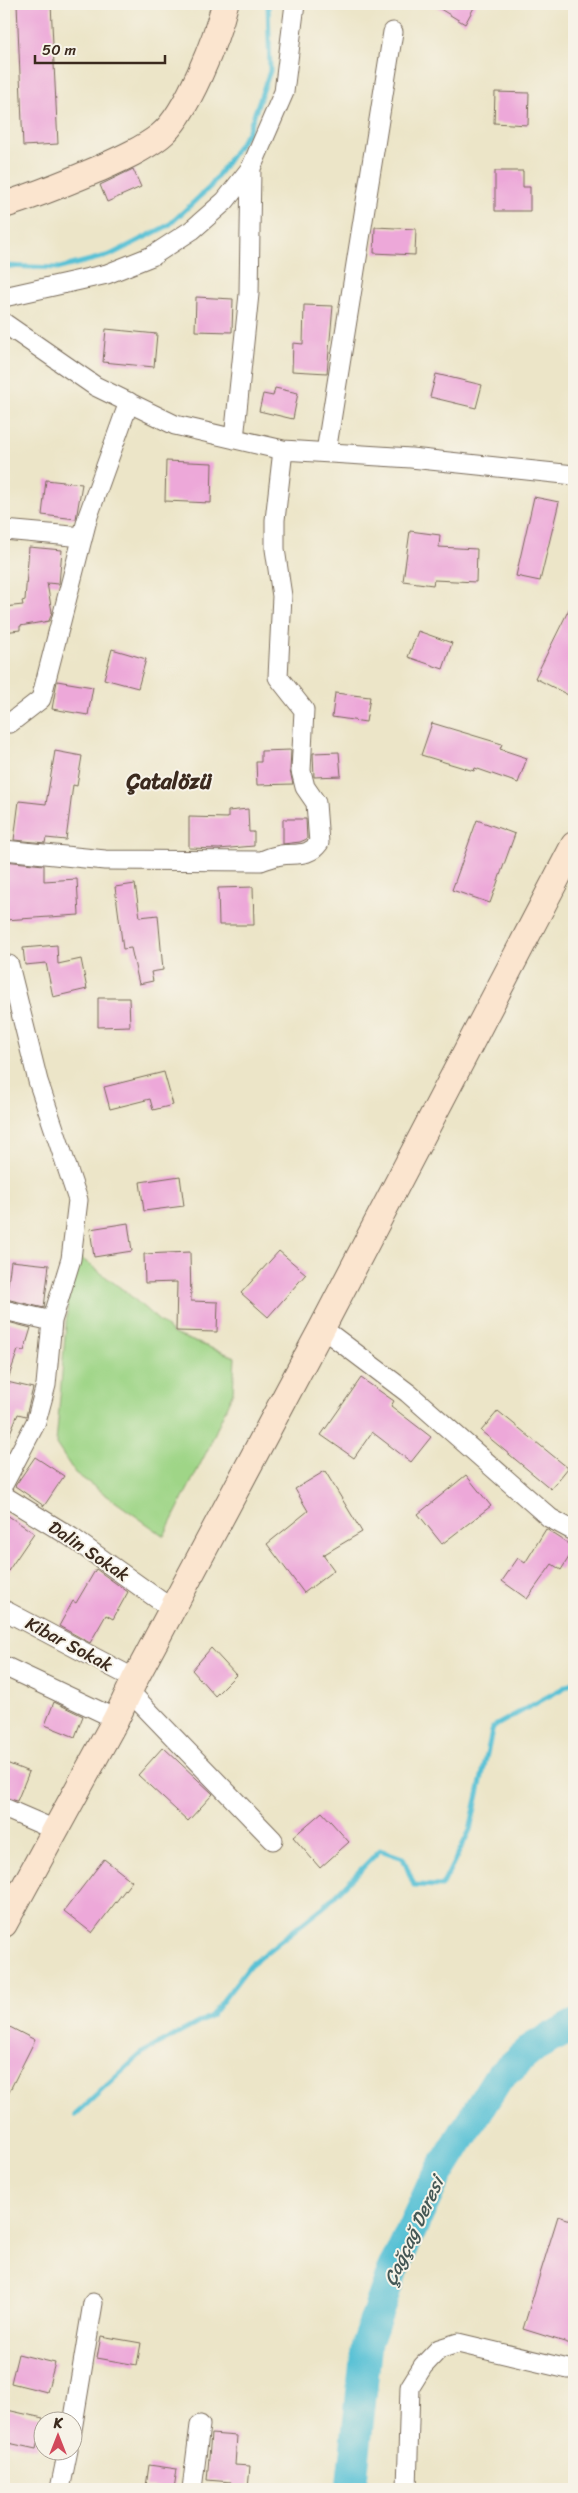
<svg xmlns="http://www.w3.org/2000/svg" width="578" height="2493" viewBox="0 0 578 2493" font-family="Sriracha,sans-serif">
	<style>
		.green { fill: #9fd587; stroke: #6d8052 }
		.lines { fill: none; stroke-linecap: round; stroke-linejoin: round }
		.stream { stroke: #58c1d5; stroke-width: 5 }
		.river { stroke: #58c1d5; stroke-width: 31 }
		.building { fill: #eda8d9 }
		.street-casing { stroke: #796b5a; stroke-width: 21 }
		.secondary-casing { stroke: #796b5a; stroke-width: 28 }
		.street { stroke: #fff; stroke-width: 19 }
		.secondary { stroke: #fbe5cf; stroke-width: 26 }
		.labels { text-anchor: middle; stroke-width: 4; stroke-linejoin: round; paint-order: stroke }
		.street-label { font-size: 18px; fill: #3b2a1e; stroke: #f7f3e8 }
		.water-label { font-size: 19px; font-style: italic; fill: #445755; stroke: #f7f3e8 }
		.district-label { font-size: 22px; font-weight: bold; fill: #3b2a1e; stroke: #f7f3e8 }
	</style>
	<rect width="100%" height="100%" fill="#f7f3e8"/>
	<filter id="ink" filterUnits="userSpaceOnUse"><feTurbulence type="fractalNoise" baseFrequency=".02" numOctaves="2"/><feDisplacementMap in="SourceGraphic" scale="10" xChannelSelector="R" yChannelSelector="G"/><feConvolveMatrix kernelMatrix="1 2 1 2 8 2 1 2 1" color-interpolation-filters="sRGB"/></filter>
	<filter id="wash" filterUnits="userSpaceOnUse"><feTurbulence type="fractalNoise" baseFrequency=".0096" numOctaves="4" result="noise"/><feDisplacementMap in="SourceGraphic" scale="20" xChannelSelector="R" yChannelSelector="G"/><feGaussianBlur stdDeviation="1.12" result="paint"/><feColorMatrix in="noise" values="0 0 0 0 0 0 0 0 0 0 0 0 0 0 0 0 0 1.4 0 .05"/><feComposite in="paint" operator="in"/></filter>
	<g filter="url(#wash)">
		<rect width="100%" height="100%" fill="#ece5c8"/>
		<!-- green -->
		<path class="green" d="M77 1255 126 1292 174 1334 235 1357 233 1392 208 1449 164 1536 75 1473 56 1444 68 1301Z"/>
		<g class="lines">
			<!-- stream -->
			<path class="stream" d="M4 266 60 268 110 255 169 225 210 187 248 132 270 71 268 4
				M75 2115 142 2053 211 2016 250 1965 327 1904 380 1850 403 1858 414 1885 442 1886 470 1830 493 1727 574 1682"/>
			<!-- river -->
			<path class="river" d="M351 2489 367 2342 392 2272 433 2183 498 2078 534 2047 574 2025"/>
		</g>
		<g id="blocks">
			<!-- building -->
			<path class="building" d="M17 4H51L58 144 23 146Z
				M432 4H476L465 24Z
				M495 92 529 93 528 125 494 123Z
				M133 169 141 187 107 202 100 185Z
				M495 171H523V187H530V211H495Z
				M375 227 416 229 415 255 374 253Z
				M196 297 233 299 232 332 195 331Z
				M304 305 333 306 327 373 292 371 293 343 303 344Z
				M106 329 157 334 154 367 103 362Z
				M436 374 482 385 476 408 430 397Z
				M275 388 298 393 293 419 259 411 263 394 273 396Z
				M166 461 212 463 211 503 165 501Z
				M46 480 82 484 76 519 42 515Z
				M534 497 559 502 540 581 516 576Z
				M410 531 440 535 439 547 477 549 476 582 434 580 433 585 403 581Z
				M29 547 62 550 59 584 47 583 52 612 49 621 20 626V630L4 632V607L23 605 22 601 25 600Z
				M574 599V698L535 678Z
				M418 631 452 643 443 669 408 657Z
				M112 649 146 659 138 688 104 679Z
				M57 681 93 687 88 715 52 709Z
				M335 693 370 697 366 722 332 717Z
				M432 723 502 744 500 749 527 758 518 783 475 768 474 771 421 755Z
				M291 750 290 771 293 784 257 785 256 762H261V751Z
				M55 751 82 756 77 786 73 785 66 840 46 838 45 843 14 840 19 801 46 804Z
				M339 752 341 776 314 777 313 753Z
				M248 809 249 832H254V846L219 849 189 848V817L228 818V811Z
				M283 819H306L307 839 300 842 283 844Z
				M477 820 515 834 490 903 452 890Z
				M4 861 44 865V881L77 879 79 915 5 920Z
				M135 884 140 917 158 915 163 970 151 972 153 981 139 984 131 948 123 949 115 887Z
				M253 887 254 925H219L218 888Z
				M57 945 58 964 81 959 87 989 53 997 46 963 25 965 23 948Z
				M98 998H129L130 1026 98 1027Z
				M164 1072 173 1105 153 1110 150 1099 110 1109 104 1087Z
				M180 1176 184 1206 144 1211 140 1182Z
				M128 1223 132 1251 94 1257 90 1229Z
				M279 1251 306 1274 268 1317 241 1293Z
				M190 1252 191 1301 218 1302 217 1332 176 1331 177 1282 145 1283 144 1254Z
				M11 1261 49 1265 44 1308 6 1299Z
				M4 1321 31 1328 24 1351 18 1350 7 1382 33 1388 26 1416 18 1414 4 1447Z
				M361 1378 394 1401 391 1406 431 1437 411 1462 372 1432 354 1458 321 1435Z
				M498 1411 568 1468 551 1489 481 1431Z
				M35 1457 64 1476 44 1506 15 1486Z
				M325 1471 362 1532 323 1555 334 1570 304 1593 267 1544 308 1511 295 1489Z
				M466 1475 491 1506 442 1544 418 1514Z
				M4 1513 34 1533 4 1577Z
				M546 1529 574 1547V1549L561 1570 552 1564 527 1599 502 1581 518 1558 525 1563Z
				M96 1569 128 1592 113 1619 106 1615 90 1643 59 1626 73 1601 76 1603Z
				M211 1648 236 1675 215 1696 192 1670Z
				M54 1702 83 1716 75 1737 45 1725Z
				M163 1747 213 1794 188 1821 138 1775Z
				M4 1762 29 1772 17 1801 4 1797Z
				M322 1812 349 1842 320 1868 293 1837Z
				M104 1859 132 1881 92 1933 64 1911Z
				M4 2024 35 2040 4 2102Z
				M558 2216 574 2221V2345L523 2329Z
				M101 2336 141 2343 137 2365 97 2358Z
				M18 2354 55 2363 47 2392 11 2383Z
				M7 2410 43 2418 36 2449 4 2442Z
				M211 2434 237 2436 235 2465 250 2466 248 2489H231V2482L207 2480Z
				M149 2465 177 2469 174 2489 146 2487Z"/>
		</g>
	</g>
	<g filter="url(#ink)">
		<use href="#blocks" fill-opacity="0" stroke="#796b5a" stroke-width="1"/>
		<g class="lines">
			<!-- street casing -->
			<g class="street-casing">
				<path id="street" d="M4 297 107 274 152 256 192 230 225 201 251 168
					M4 323 95 386 175 425 283 450 411 458 574 475
					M234 439 249 294 251 168 284 92 295 4
					M326 452 393 32
					M4 530 83 537
					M10 723 41 699 88 516 129 402
					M4 850 105 860 261 861C267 859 274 856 281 855 296 853 309 857 319 843L316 803 305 787 301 771 304 710 278 677 282 596 275 549V520L283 450
					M4 1310 52 1321
					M322 1328 408 1393 550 1518 574 1531
					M4 1483 36 1422 46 1385 52 1321 71 1259 78 1200 38 1081 9 965
					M4 1496 71 1537 173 1610
					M4 1610 135 1679
					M4 1666 116 1719
					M129 1691 273 1840
					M4 1808 55 1830
					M72 2430 93 2303
					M60 2489 68 2450
					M192 2489 200 2425
					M407 2489 410 2387 423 2366 439 2349 458 2343 568 2369"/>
			</g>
			<!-- secondary casing -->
			<g class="secondary-casing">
				<path id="secondary" d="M4 205C38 195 70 181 103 167 123 158 143 149 160 136 187 115 217 37 225 4
					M4 1924 116 1719 135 1679 322 1328 574 845"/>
			</g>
			<!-- street -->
			<use href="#street" class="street"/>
			<!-- secondary -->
			<use href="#secondary" class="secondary"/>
		</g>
	</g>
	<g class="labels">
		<!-- street labels -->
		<g class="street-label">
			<text transform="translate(89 1551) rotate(34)" y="6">Dalin Sokak</text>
			<text transform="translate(69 1644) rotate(28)" y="6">Kibar Sokak</text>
		</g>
		<!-- water labels -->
		<g class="water-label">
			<text transform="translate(413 2231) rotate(-65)" y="7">Çağçağ Deresi</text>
		</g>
		<!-- district labels -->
		<g class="district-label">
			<text x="169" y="789">Çatalözü</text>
		</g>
	</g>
	<!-- margin -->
	<rect width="578" height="2493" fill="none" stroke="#f7f3e8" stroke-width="20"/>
	<!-- north arrow -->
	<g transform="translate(58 2436)"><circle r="24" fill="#f7f3e8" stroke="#aca397"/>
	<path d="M0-4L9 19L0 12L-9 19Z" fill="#d1495b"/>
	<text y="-8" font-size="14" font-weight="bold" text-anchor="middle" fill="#3b2a1e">K</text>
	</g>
	<!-- scale -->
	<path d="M35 55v8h130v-8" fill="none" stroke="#3b2a1e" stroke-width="2.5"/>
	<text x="42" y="55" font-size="15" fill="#3b2a1e" stroke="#f7f3e8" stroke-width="4" paint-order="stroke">50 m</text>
</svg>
